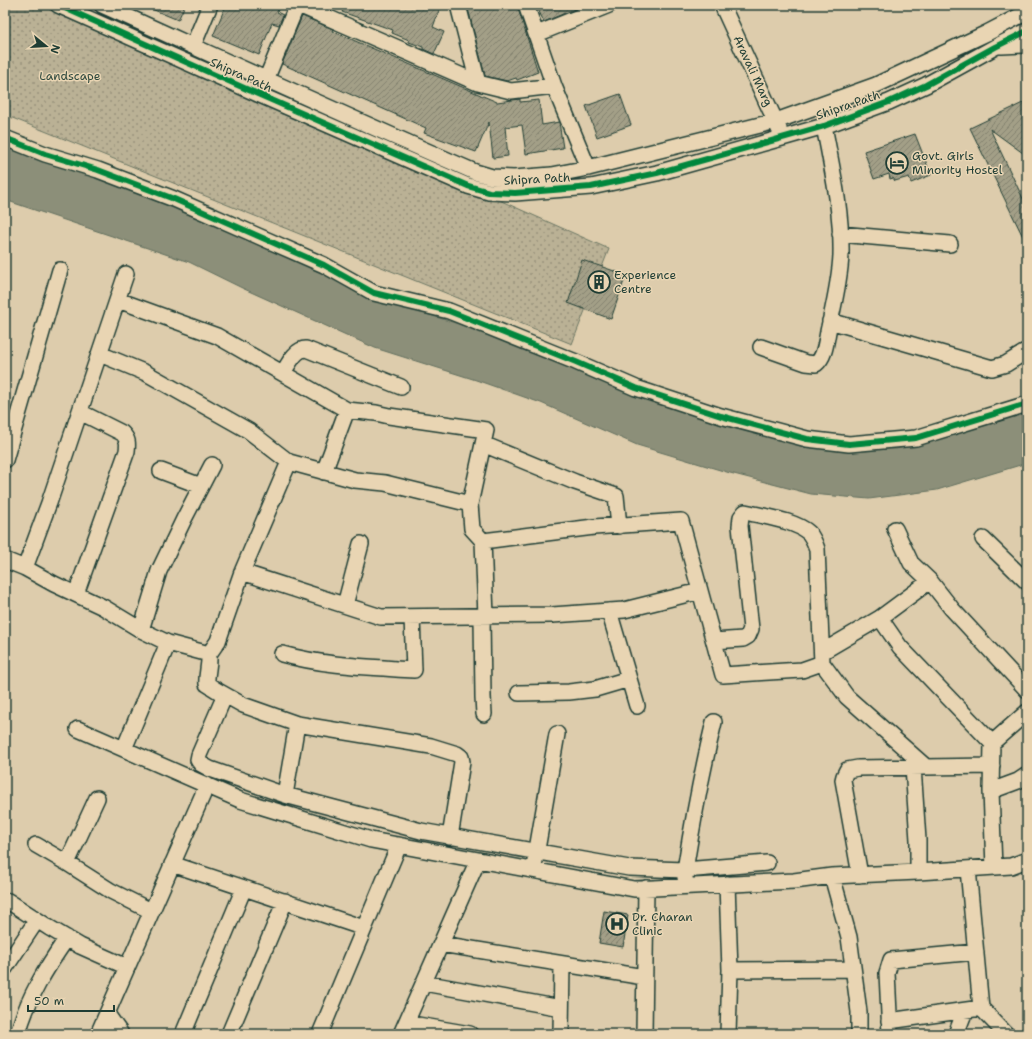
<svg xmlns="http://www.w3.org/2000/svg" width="1032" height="1039" viewBox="0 0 1032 1039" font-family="'Shantell Sans',sans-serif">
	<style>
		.park { fill: url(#park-dots); stroke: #6c7764 }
		.water { fill: #8c8f79; stroke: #606e5d }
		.building { fill: url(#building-hatch); stroke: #1f3d34 }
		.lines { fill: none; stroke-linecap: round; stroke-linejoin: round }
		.minor-casing { stroke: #1f3d34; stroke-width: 18 }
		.minor { stroke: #e9d5b3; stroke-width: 15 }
		.cycleway-casing { stroke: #e9d5b3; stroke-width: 8 }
		.cycleway { stroke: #00873e; stroke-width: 6 }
		.labels { text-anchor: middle; stroke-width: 3; stroke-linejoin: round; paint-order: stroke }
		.street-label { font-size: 12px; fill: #1f3d34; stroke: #e9d5b3 }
		.park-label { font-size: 12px; fill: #2e493e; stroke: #e9d5b3 }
		.poi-label { font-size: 12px; fill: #1f3d34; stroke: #e9d5b3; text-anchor: start }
	</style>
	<defs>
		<pattern id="park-dots" width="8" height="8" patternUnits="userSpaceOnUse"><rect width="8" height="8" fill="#bab195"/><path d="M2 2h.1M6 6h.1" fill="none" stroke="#97917a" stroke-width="1.8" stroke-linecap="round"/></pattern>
		<pattern id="building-hatch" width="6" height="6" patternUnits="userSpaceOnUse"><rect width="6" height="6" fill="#a39f87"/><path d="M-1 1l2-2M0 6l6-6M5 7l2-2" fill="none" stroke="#84836f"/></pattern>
	</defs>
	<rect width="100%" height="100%" fill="#ddccac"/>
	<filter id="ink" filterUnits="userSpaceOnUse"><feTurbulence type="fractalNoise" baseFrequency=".025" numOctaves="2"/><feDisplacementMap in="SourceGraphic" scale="8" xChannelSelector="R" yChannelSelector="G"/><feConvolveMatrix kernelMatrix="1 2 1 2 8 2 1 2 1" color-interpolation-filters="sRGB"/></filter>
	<g filter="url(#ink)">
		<!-- park -->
		<path class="park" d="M5 5H61L609 249 572 344 5 115Z"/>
		<!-- water -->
		<path class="water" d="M5 142 109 183 215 220 401 306 532 347 828 446 896 449 933 440 1027 412V463L937 490 869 499 811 494 730 473 637 445 541 403 476 380 375 348 242 288 189 262 5 200Z"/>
		<!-- building -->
		<path class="building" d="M142 5H185L178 20Z
			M226 5H280L277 12 283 15 279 25 272 23 259 55 213 36Z
			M345 5H441L433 27 444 32 434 54 423 49V47L409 42V40L392 33 393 30 342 12Z
			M467 5H517L538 72 517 80 516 78 507 81 485 76Z
			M536 5H581L582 6 544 22Z
			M302 16 333 29 332 31 497 102 520 99V102L539 100 542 125 559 122 563 148 526 154 522 125 505 127 508 156 493 158 489 122 476 152 424 133 426 128 282 64Z
			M620 94 631 125 597 137 586 106Z
			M1027 101V156L990 129 1027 207V245L970 128Z
			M915 134 931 175 911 183 909 177 895 181 893 178 890 179 889 174 874 179 864 151Z
			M582 260 626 275 611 319 568 303Z
			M604 911 628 915 623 947 599 943Z"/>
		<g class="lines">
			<!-- minor casing -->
			<g class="minor-casing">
				<path id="minor" d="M58 5 260 95 468 186 489 192 515 193 591 187 657 173 782 138 824 126 889 102 926 85 995 47 1027 31
					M102 5C226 61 350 118 475 172L492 177 514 178 552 175 588 168 776 121 876 85 987 33 1027 12
					M299 5 478 83 511 91 554 86
					M458 5 478 83
					M526 5 554 86 588 168
					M722 5 779 129
					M537 34 609 5
					M193 46 210 5
					M1002 46 1024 45H1027
					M263 87 297 5
					M5 138 45 154 98 170 174 199 324 265 374 293 449 311 576 362 636 388 721 416 807 439 849 444 916 438 1027 404
					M840 234 950 244
					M126 274 49 503 25 568 54 584 103 607 141 630 168 643 209 654 218 641 242 572 289 462
					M118 300 217 336 347 410 376 413 389 416 486 430 470 504
					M830 321 992 368 1006 364 1027 351
					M761 347 806 363 816 364C826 356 826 339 829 327 834 304 840 279 841 255 842 212 832 168 824 126
					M100 354 146 373 249 431 289 462 355 480 385 483 470 504 472 529 483 541 486 616
					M283 373C288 365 295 349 306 349L401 387
					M483 444 575 482 616 496 619 526
					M5 460 60 270
					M161 471 201 486
					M324 472 347 410
					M895 529 911 563 930 581 952 609 1027 690
					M983 539 1027 582
					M483 541 594 527 681 521 723 675 802 670 822 663 847 697 926 767
					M5 560 25 568
					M242 572 381 617 552 615 624 610 700 591
					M76 594 127 451C128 443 128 439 122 433L80 412
					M345 605 361 544
					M609 611 637 706
					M482 617 483 697 484 714
					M880 618 900 647 992 743 991 791
					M141 630 159 571 184 519 212 465
					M714 641 743 639 748 636 751 629 740 526 741 517 745 512 750 513C767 517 796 521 809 533 813 538 815 543 817 549L822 663
					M822 652 880 618 930 581
					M209 654C210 665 206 674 207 684L218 691 243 705 297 724 431 746 457 754 461 757 462 762 450 837
					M282 654C324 666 370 667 414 670L412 617
					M519 693 569 692 595 689 629 679
					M225 695 199 755 198 760 201 764 210 769 285 795 421 831 629 868 685 870 767 863
					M78 729 240 800 371 840 634 889 794 881 832 876 918 872 1011 866 1027 860
					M992 743 1027 712
					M124 749 168 643
					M913 767 918 840V872
					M285 795 297 724
					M97 798 67 863 111 891 151 911
					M36 845 67 863
					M535 861 557 734
					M172 864 364 928
					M994 867 991 791 1018 781 1027 775
					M968 869 981 1008 1006 1034
					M860 875 843 780 844 776 847 770 858 768 992 766
					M832 876 849 937 859 1012V1034
					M685 878V870C693 820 702 771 714 722
					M727 884 730 970 728 1034
					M8 901 48 927 80 946 127 967
					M441 944 644 977
					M5 968 37 920
					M730 970 853 969
					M424 983 561 1008
					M107 1014 121 1034
					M889 1021 981 1008
					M406 1023 470 1034
					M18 1034C27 999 46 968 67 938
					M98 1034 207 785
					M183 1034 244 888
					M229 1034 285 901
					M320 1034 399 845
					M401 1034 478 860
					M561 1034 562 964
					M644 1034 646 888
					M890 1034 887 973 891 960 976 952
					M956 1034 965 1011"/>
			</g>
			<!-- minor -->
			<use href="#minor" class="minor"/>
			<!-- cycleway casing -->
			<g class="cycleway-casing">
				<path id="cycleway" d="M58 5 260 95 468 186 489 192 515 193 591 187 657 173 782 138 824 126 889 102 926 85 995 47 1027 31
					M5 138 45 154 98 170 174 199 324 265 374 293 449 311 576 362 636 388 721 416 807 439 849 444 916 438 1027 404"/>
			</g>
			<!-- cycleway -->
			<use href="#cycleway" class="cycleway"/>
		</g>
	</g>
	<!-- icons -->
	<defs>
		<g id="hotel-ring" transform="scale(1.15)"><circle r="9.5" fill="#e9d5b3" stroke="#1f3d34" stroke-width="1.5"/><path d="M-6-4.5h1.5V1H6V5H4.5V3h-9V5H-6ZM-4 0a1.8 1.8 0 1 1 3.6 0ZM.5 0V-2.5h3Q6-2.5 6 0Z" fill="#1f3d34"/></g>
		<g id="building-ring" transform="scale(1.15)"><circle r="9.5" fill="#e9d5b3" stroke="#1f3d34" stroke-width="1.5"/><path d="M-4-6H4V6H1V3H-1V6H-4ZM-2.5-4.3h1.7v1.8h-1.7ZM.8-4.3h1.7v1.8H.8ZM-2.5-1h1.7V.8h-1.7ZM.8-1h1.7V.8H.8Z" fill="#1f3d34"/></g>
		<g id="hospital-ring" transform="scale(1.15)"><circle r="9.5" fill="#e9d5b3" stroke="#1f3d34" stroke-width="1.5"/><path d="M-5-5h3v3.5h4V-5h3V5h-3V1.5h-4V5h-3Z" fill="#1f3d34"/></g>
	</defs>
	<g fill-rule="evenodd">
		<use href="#hotel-ring" x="897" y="163"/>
		<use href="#building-ring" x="599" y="282"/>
		<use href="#hospital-ring" x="617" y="924"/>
	</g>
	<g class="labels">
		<!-- street labels -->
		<g class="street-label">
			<text transform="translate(753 71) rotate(65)" y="4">Aravali Marg</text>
			<text transform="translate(241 75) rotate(24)" y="4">Shipra Path</text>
			<text transform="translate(848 105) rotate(-19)" y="4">Shipra Path</text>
			<text transform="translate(537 179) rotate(-3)" y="4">Shipra Path</text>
		</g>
		<!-- park labels -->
		<g class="park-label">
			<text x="70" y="80">Landscape</text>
		</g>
		<!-- poi labels -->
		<g class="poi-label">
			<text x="912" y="160">Govt. Girls<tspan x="912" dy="14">Minority Hostel</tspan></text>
			<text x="614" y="279">Experience<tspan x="614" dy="14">Centre</tspan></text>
			<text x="632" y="921">Dr. Charan<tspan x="632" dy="14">Clinic</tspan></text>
		</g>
	</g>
	<!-- margin -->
	<rect width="1032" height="1039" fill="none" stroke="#e9d5b3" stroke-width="20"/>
	<rect x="10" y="10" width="1012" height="1019" fill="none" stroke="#1f3d34" stroke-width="1.5" filter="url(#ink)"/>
	<!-- north arrow -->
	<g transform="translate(46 46) rotate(108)" stroke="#e9d5b3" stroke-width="3" paint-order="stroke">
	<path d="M0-3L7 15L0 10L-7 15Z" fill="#1f3d34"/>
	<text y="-6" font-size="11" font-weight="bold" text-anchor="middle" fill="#1f3d34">N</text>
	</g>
	<!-- scale -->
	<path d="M28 1005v6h86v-6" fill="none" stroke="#1f3d34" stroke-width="2"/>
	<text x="34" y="1005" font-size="12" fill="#1f3d34" stroke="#e9d5b3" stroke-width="3" paint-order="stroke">50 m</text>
</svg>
